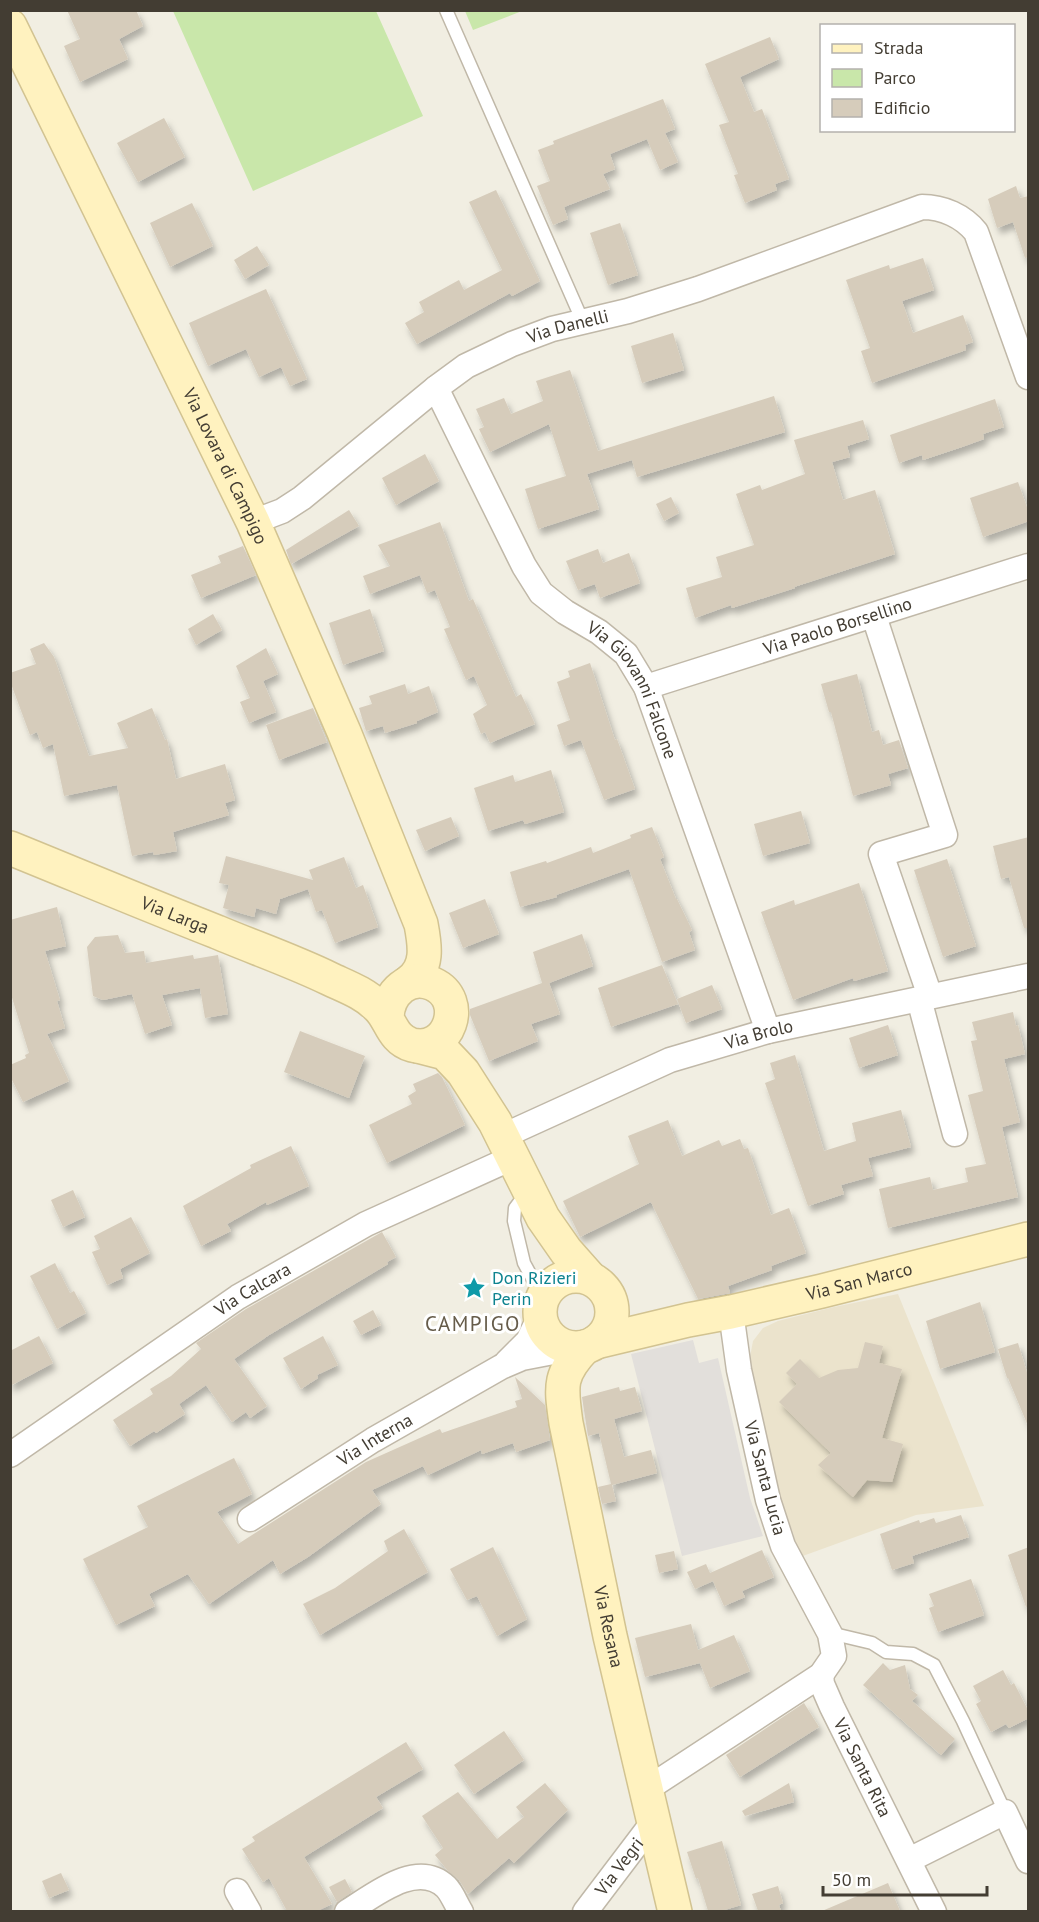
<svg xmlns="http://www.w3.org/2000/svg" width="1039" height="1922" viewBox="0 0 1039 1922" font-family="'PT Sans',sans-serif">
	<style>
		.education { fill: #ebe3cc }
		.green { fill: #c9e7aa }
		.parking { fill: #e2dfdb }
		.building { fill: #d6ccbb; filter: url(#shadow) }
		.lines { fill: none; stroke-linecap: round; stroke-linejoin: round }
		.lane-casing { stroke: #c0b8a8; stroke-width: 15 }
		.street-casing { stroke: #c0b8a8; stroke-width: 27 }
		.secondary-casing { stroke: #d2c391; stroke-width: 36 }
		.lane { stroke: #fff; stroke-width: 12 }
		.street { stroke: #fff; stroke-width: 24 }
		.secondary { stroke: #fff2bf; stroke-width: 33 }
		.labels { text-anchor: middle; stroke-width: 6; stroke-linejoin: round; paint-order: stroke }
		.street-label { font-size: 18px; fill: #433d33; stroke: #fff }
		.culture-label { font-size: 18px; fill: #0d838f; stroke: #fff; text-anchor: start }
		.quarter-label { font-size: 21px; letter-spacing: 1.5px; fill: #665c4a; stroke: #fff }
	</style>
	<defs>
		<filter id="shadow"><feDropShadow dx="3.5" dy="6" stdDeviation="3" flood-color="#0004"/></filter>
	</defs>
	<rect width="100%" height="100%" fill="#f1eee2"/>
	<!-- education -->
	<path class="education" d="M898 1294 984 1506 916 1515 800 1557 793 1533 778 1494 750 1364V1357L753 1341 763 1328 778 1321 834 1307Z"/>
	<!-- green -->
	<path class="green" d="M173 11H376L423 116 253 191Z
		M465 11H522L473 30Z"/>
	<!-- parking -->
	<path class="parking" d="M693 1340 699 1363 718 1358 750 1498 763 1536 682 1556 631 1354Z"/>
	<!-- building -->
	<path class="building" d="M67 10H136L143 26 119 39 128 59 80 82 64 46 80 39Z
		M770 37 779 59 740 77 754 112 762 109 789 179 775 184 777 190 745 203 734 175 738 174 719 125 729 122 705 64Z
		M663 99 675 129 665 133 678 162 660 170 647 139 610 154 615 169 603 174 610 189 564 207 568 219 553 225 537 186 550 181 538 150 554 144 553 141Z
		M164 118 185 157 138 182 117 143Z
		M1016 186 1020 198 1029 196V257L1025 258 1013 222 997 228 988 199Z
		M496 190 540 281 512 296 510 293 417 344 405 323 424 312 419 302 459 280 464 290 502 270 469 202Z
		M192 203 213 246 170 267 150 223Z
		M620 223 638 275 608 285 590 233Z
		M257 246 269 265 245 279 234 260Z
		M923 258 934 290 902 301 913 333 963 315 973 342 965 345 966 350 872 383 861 351 870 348 846 280 889 265 890 269Z
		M266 289 307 379 290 386 281 367 259 377 246 349 208 366 189 323Z
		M673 333 684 370 642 383 631 346Z
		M570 370 598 451 774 396 785 432 637 477 632 460 587 474 599 509 538 529 525 489 566 476 549 424 490 452 479 429 484 427 476 409 504 398 511 414 543 401 536 381Z
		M995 399 1004 427 983 434 984 439 962 447 923 460 922 455 899 463 890 435Z
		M863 420 869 439 847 446 850 457 832 462 843 500 875 490 895 554 794 587 795 588 732 608 731 605 695 618 686 588 722 577 716 557 754 545 736 494 760 485 762 490 805 474 794 440Z
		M425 454 439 481 396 505 382 478Z
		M1018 482 1029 513V521L983 537 970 498Z
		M671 497 679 513 664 521 656 504Z
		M349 510 359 526 291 564 286 550Z
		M440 522 469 601 473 599 516 697 521 694 535 724 490 743 485 732 481 734 473 714 487 705 474 676 466 680 444 629 450 627 435 590 427 593 420 575 370 594 363 576 390 566 378 545Z
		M243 546 256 575 201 598 191 575 221 563 218 556Z
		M598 549 603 563 629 553 640 583 600 598 595 584 578 590 566 561Z
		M370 609 384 651 343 665 329 623Z
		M213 614 222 630 196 645 188 629Z
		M44 643 54 657 89 756 128 748 117 723 152 708 165 740 167 739 176 779 225 764 235 800 225 803 229 815 173 832 177 851 154 855 153 852 132 856 117 785 64 796 53 744 43 748 37 732 30 735 10 681V673L36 664 30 649Z
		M266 648 278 674 263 681 276 712 249 723 240 702 250 698 236 666Z
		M590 663 615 740 617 739 635 789 604 800 581 740 564 746 557 725 570 720 557 682 570 677 568 671Z
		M857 674 872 732 879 730 883 745 899 740 908 768 888 774 891 785 853 796 831 712H829L821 684Z
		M405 684 408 694 429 686 438 712 417 721V723L385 733 383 726 366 731 359 708 372 704 369 696Z
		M313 708 327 742 279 760 266 725Z
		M551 770 564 812 525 824 523 820 488 831 474 788 513 775 515 782Z
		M801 811 810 843 763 856 754 824Z
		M451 817 459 836 425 851 416 830Z
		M652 827 664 857 660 859 676 899H677L692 930 689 932 695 950 662 962 629 869 556 895 557 897 520 907 510 872 546 861 547 863 591 847 593 853 631 838 630 835Z
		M1029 837V928H1024L1009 877 1001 879 993 846Z
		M226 856 313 880 309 870 344 857 356 888 363 885 378 927 335 943 322 910 316 912 308 889 280 899 276 914 256 908 254 917 223 908 229 885 219 883Z
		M947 859 976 946 943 957 914 870Z
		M859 883 888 971 854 981 853 978 793 1000 761 912 794 900 795 905Z
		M485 899 499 934 463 948 449 913Z
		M57 907 66 946 45 951 60 1000 57 1001 65 1028 47 1034 69 1081 23 1102 10 1076V1065L26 1058 25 1055 29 1053 10 991V920Z
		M582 934 593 966 549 983 560 1014 531 1024 538 1041 489 1061 470 1015V1009L542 983 533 952Z
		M118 935 125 953 144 951 146 963 193 955 194 959 218 955 228 1014 205 1018 200 988 162 995 172 1025 145 1034 132 994 103 1000 93 996 87 947 95 937Z
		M662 965 678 1004 611 1027 598 988Z
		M712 985 722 1009 686 1023 677 999Z
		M1013 1012 1016 1026 1018 1025 1025 1054 1004 1059 1020 1122 1002 1127 1018 1197 888 1228 879 1189 930 1177 933 1190 968 1182 965 1168 986 1164 968 1095 983 1091 971 1041 977 1040 972 1022Z
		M888 1025 898 1055 859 1068 849 1038Z
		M300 1031 365 1056 349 1098 284 1072Z
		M795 1055 824 1151 856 1141 852 1123 901 1110 911 1147 868 1158 873 1176 841 1185 844 1194 808 1206 765 1083 775 1079 770 1063Z
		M438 1073 442 1077 465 1125 387 1163 369 1125 412 1104 408 1096 416 1091 413 1084Z
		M668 1120 682 1156 719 1140 722 1146 740 1139 744 1149 748 1148 771 1215 789 1208 806 1253 771 1266 772 1270 728 1286 730 1293 698 1299 651 1202 580 1237 563 1201 639 1164 628 1136Z
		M291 1146 309 1186 267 1205 266 1202 227 1224 231 1231 201 1246 183 1206 251 1168 250 1165Z
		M73 1190 85 1217 63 1227 51 1200Z
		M131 1217 150 1253 120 1269 123 1278 107 1285 92 1252 100 1249 94 1236Z
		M382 1232 396 1257 387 1262 388 1264 269 1335 234 1359 267 1406 250 1418 246 1412 232 1422 206 1385 179 1404 185 1414 156 1433 154 1431 130 1446 113 1420 153 1394 150 1389 171 1376 201 1349 196 1343 246 1309Z
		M55 1263 70 1293 74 1291 86 1313 57 1329 30 1276Z
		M980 1302 995 1352 940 1369 926 1321Z
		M373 1310 381 1325 361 1335 353 1321Z
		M39 1336 53 1363 10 1386V1351Z
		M323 1336 338 1365 317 1375 318 1378 301 1389 283 1358Z
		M865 1342 883 1346 879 1363 902 1369 882 1438 903 1444 892 1482 867 1480 853 1497 818 1465 831 1453 779 1402 797 1384 786 1373 800 1359 819 1378 838 1370 858 1368Z
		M1018 1343 1029 1379 1028 1426 1008 1378H1007L998 1349Z
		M515 1377 545 1405 550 1440 516 1452 513 1443 482 1454 481 1450 428 1475 423 1466 372 1490 381 1504 308 1557 280 1574 273 1560 209 1604 188 1574 149 1594 155 1606 116 1625 83 1559 148 1527 137 1506 234 1458 252 1494 217 1512 238 1544 366 1462 440 1429 442 1433 517 1407 515 1401 522 1399Z
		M619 1387 620 1391 635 1387 642 1411 614 1419 624 1457 651 1450 657 1473 612 1485 616 1501 602 1504 598 1487 611 1484 599 1433 588 1436 582 1397Z
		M961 1515 969 1537 912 1556 914 1563 892 1570 880 1534 919 1520 920 1523 934 1518 936 1523Z
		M404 1529 428 1572 320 1635 303 1604 335 1588 388 1551 384 1541Z
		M493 1547 527 1619 497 1636 477 1596 467 1600 450 1569Z
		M1029 1547V1606L1026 1607 1008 1555Z
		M762 1550 774 1577 742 1591 745 1597 724 1606 713 1581 695 1589 687 1572 706 1564 710 1573Z
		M674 1551 678 1569 659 1573 655 1555Z
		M971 1579 984 1615 938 1632 929 1608 934 1606 929 1594Z
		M691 1624 698 1650 734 1635 750 1671 710 1688 700 1663 645 1677 635 1638Z
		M883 1663 890 1670 905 1665 910 1689 918 1695 912 1701 955 1739 941 1755 863 1685Z
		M1003 1670 1011 1685 1014 1683 1029 1712V1718L1009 1728 1006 1724 991 1732 976 1704 981 1701 973 1686Z
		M804 1703 819 1727 740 1777 726 1755Z
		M504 1731 524 1760 474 1794 454 1765Z
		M406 1742 423 1769 376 1797 383 1808 304 1857 332 1904 317 1911H287L269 1878 263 1882 242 1849 255 1841 252 1837Z
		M545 1783 568 1810 514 1863 509 1858 468 1894 459 1880 448 1871 435 1855 443 1848 422 1816 458 1792 497 1839 524 1817 516 1807Z
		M789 1783 794 1802 745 1816 742 1811Z
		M722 1841 741 1905 721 1911H708L698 1878 696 1879 687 1852Z
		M61 1873 69 1890 49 1898 42 1881Z
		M345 1879 352 1892 337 1902 329 1887Z
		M888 1883 900 1911H822Z
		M778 1886 783 1903 779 1905 781 1911H758L752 1894Z"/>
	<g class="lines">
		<!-- lane casing -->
		<g class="lane-casing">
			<path id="lane" d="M446 10 583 322
				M527 1192 515 1208 514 1221 524 1263 543 1298
				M830 1633 872 1643 886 1652 913 1654 934 1665 963 1721 1005 1812"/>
		</g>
		<!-- street casing -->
		<g class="street-casing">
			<g id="street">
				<path id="s1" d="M436 388 524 566 541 593 565 612 599 632 626 654 646 687 768 1031"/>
				<path id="s2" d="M253 522 282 511 302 498 436 388 466 366 512 344 552 329 628 311 698 289 922 207C943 207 963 216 976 232L1028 377"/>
				<path d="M874 616 945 835 881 854 930 996"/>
				<path id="s3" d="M646 687 1028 566"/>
				<path d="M919 999 955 1134"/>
				<path id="s4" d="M503 1136 670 1060 768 1031 1028 976"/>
				<path d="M507 1362 528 1341 540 1316"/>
				<path id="s5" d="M10 1455 238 1297 366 1224 514 1157"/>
				<path id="s6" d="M250 1519 373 1440 501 1367 522 1358 574 1348"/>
				<path id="s7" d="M821 1675 822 1684 832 1707 934 1912"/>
				<path d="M647 1789 821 1675 834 1656 830 1634 783 1546 768 1500 739 1370 731 1312"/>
				<path d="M909 1860 1005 1812 1028 1861"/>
				<path d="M237 1891 249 1912"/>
				<path d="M347 1912C373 1896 417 1859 446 1887 452 1893 456 1904 461 1912"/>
				<path id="s8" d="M585 1912 654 1821"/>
			</g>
		</g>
		<!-- secondary casing -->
		<g class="secondary-casing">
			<g id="secondary">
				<path id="s9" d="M10 26 253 522 344 732 421 924C425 945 429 968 409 982"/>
				<path id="s10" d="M10 848C79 876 148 905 217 932 255 948 293 961 330 979 347 987 364 993 377 1006 391 1018 391 1039 412 1045 449 1054 468 1000 433 984 409 973 388 993 387 1017"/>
				<path d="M418 1046 445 1053 463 1072 495 1122 543 1218 566 1251 589 1277"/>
				<circle cx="576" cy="1312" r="36"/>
				<path id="s11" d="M596 1342 688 1320 731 1312 822 1291 1028 1239"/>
				<path id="s12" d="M585 1347C558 1375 561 1387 566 1423L610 1636 675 1912"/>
			</g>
		</g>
		<!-- lane -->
		<use href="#lane" class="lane"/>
		<!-- street -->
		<use href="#street" class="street"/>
		<!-- secondary -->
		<use href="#secondary" class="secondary"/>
	</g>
	<!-- icons -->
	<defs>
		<g id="sight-bare" transform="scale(1.8)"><path d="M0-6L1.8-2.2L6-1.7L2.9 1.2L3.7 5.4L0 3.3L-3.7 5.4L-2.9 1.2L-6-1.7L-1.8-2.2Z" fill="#0f9aa8" stroke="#fff" stroke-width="2.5" paint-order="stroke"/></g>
	</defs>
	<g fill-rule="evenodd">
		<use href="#sight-bare" x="474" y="1288"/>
	</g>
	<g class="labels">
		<!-- street labels -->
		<g class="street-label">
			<text dy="6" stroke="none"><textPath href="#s2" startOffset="375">Via Danelli</textPath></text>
			<text dy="6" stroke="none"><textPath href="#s9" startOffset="490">Via Lovara di Campigo</textPath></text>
			<text dy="6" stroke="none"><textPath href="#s3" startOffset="201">Via Paolo Borsellino</textPath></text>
			<text dy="6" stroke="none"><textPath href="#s1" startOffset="369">Via Giovanni Falcone</textPath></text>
			<text dy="6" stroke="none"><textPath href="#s10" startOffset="178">Via Larga</textPath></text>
			<text dy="6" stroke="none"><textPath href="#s4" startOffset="276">Via Brolo</textPath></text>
			<text dy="6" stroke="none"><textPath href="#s11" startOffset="270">Via San Marco</textPath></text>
			<text dy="6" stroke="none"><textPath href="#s5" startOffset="294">Via Calcara</textPath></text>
			<text dy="6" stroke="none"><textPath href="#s6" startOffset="148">Via Interna</textPath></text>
			<text transform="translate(765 1478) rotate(75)" y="6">Via Santa Lucia</text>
			<text dy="6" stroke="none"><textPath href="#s12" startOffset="291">Via Resana</textPath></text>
			<text dy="6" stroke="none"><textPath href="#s7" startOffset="102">Via Santa Rita</textPath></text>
			<text dy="6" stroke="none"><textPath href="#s8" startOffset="57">Via Vegri</textPath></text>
		</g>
		<!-- culture labels -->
		<g class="culture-label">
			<text x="492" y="1284">Don Rizieri<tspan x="492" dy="21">Perin</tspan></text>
		</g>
		<!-- quarter labels -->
		<g class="quarter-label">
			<text x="473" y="1331">CAMPIGO</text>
		</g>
	</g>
	<!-- border -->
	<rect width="1039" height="1922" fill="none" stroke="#433d33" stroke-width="24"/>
	<!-- legend -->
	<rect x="820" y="24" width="195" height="108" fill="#ffffff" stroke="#b4b1ad" stroke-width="1.5"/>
	<rect x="832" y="44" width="30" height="9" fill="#fff2bf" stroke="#b4b1ad" stroke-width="1.5"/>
	<text x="874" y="54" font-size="18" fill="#433d33">Strada</text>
	<rect x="832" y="69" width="30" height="18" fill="#c9e7aa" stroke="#b4b1ad" stroke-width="1.5"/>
	<text x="874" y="84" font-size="18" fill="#433d33">Parco</text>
	<rect x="832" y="99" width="30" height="18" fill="#d6ccbb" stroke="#b4b1ad" stroke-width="1.5"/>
	<text x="874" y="114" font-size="18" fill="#433d33">Edificio</text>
	<!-- scale -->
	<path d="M823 1886v9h164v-9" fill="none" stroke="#433d33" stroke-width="3"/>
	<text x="832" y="1886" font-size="18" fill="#433d33" stroke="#ffffff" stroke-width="4.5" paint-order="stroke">50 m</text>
</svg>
